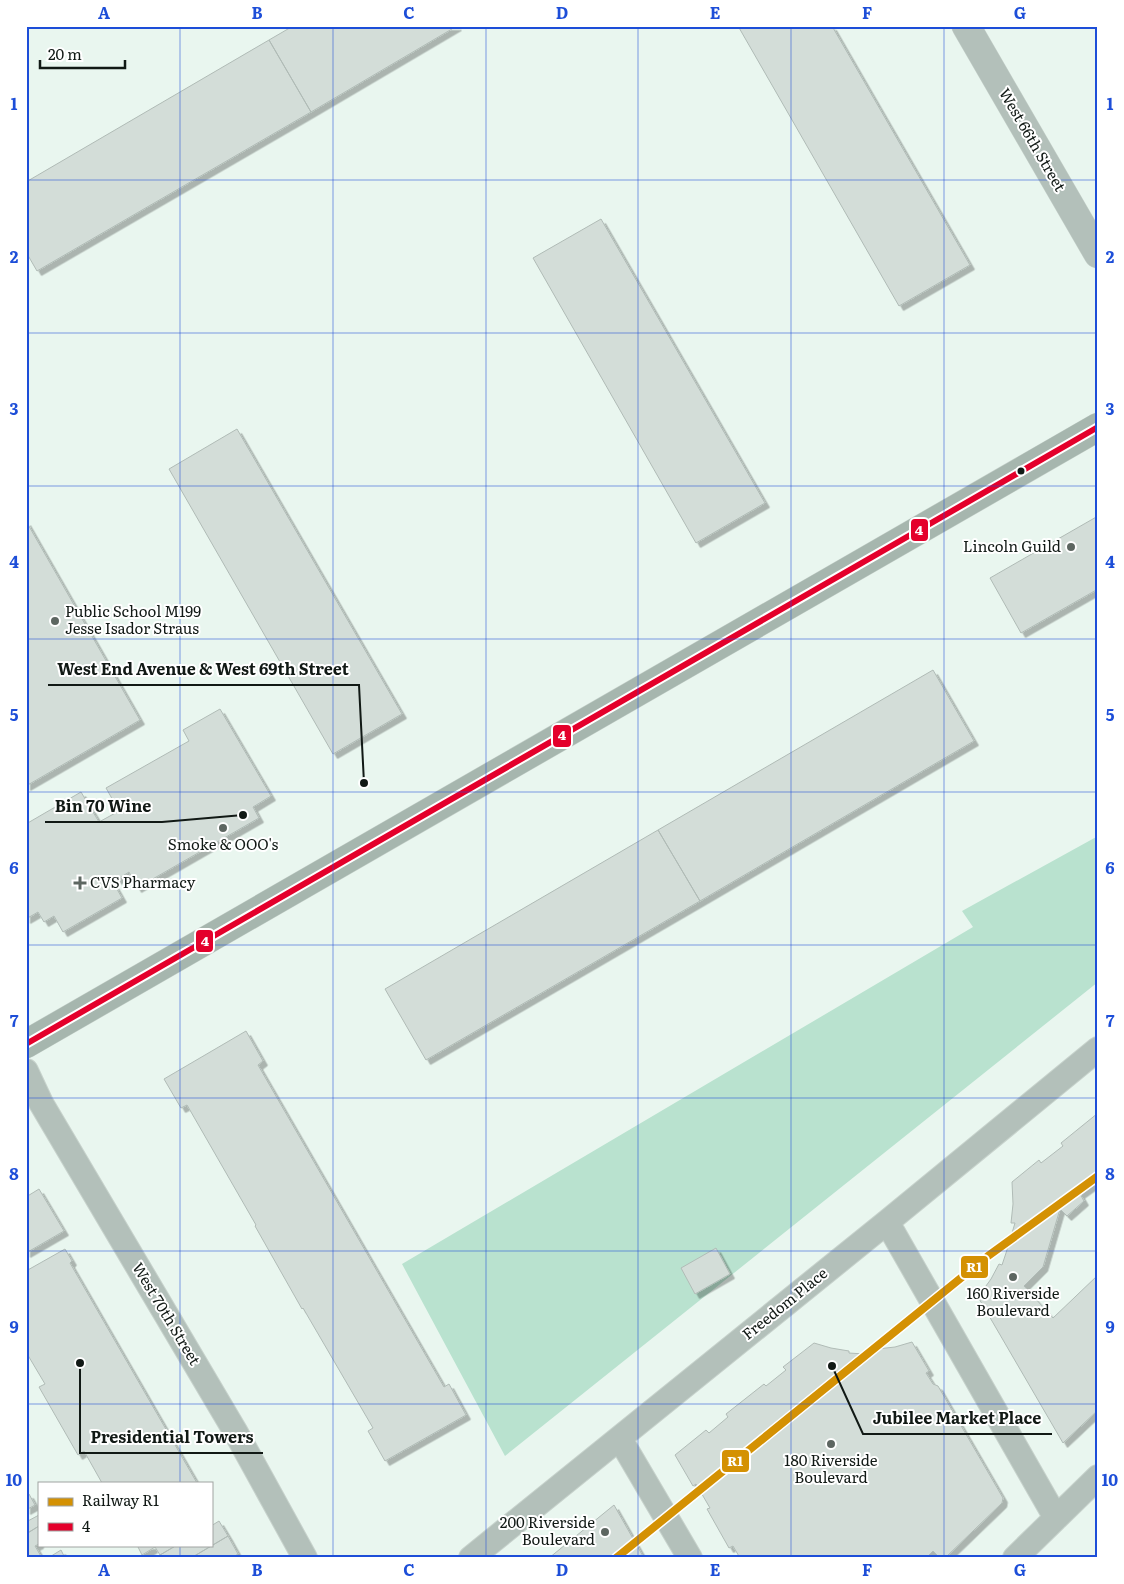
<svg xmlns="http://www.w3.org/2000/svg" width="1124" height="1584" viewBox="0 0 1124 1584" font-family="Literata,serif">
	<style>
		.green { fill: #b9e2cf }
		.building { fill: #d3ddd8; stroke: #b0bbb6; filter: url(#shadow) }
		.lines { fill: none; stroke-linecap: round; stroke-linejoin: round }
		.minor-casing { stroke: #c7d2cc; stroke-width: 26 }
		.tertiary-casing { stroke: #c7d2cc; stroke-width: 29 }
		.secondary-casing { stroke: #c7d2cc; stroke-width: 29 }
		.minor { stroke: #b3c0ba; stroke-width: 24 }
		.tertiary { stroke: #b3c0ba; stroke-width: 28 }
		.secondary { stroke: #a6b6ae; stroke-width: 28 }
		.bus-1-casing { stroke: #fff; stroke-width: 10 }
		.bus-1 { stroke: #e4002b; stroke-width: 6 }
		.rail-1-casing { stroke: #fff; stroke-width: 11 }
		.rail-1 { stroke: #d49103; stroke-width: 8 }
		.grid { fill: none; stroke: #1d4ed8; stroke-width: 1; stroke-opacity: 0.55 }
		.bus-dot { fill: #111915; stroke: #fff; stroke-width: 2 }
		.poi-dot { fill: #5d6661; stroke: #fff; stroke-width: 2 }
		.labels { text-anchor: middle; stroke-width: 4; stroke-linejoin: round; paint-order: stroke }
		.street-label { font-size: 15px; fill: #111915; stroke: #fff }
		.poi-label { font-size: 15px; fill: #111915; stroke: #fff }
		.leader { fill: none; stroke: #111915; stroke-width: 2 }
		.callout-dot { fill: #111915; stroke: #fff; stroke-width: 2 }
		.callout-label { font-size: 16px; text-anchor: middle; font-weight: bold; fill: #111915; stroke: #fff; stroke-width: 4; stroke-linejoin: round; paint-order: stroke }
		.line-badge { stroke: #fff; stroke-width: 2 }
		.badge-label { font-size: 14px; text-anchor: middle; font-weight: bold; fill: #fff }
		.neatline { fill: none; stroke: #1d4ed8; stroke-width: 2 }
		.grid-label { font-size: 16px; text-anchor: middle; font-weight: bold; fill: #1d4ed8 }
	</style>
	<defs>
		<filter id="shadow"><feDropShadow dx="4.5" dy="4.5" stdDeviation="0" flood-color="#0004"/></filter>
	</defs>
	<rect width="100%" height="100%" fill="#e9f6ef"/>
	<!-- green -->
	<path class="green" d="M1098 836V982L505 1456 402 1264 973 927 962 911Z"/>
	<!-- building -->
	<path class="building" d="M293 26H457L311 112 269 40Z
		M738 26H832L970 265 899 306Z
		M269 40 311 112 37 271 26 252V182Z
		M601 219 765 503 696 543 533 258Z
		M237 429 402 714 333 754 169 469Z
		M1098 516V589L1021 633 990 578Z
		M26 521 140 720 26 786Z
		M933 670 974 741 700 901 658 830Z
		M220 709 271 796 253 807 259 818 137 888 129 872 113 882 122 898 63 932 54 916 44 922 38 912 26 919V824L81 792 99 822 119 811 106 788 189 741 183 730Z
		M658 830 700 901 426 1060 385 989Z
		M246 1031 263 1061 258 1065 444 1387 449 1384 466 1415 385 1461 368 1431 373 1428 303 1308 302 1309 255 1226 256 1225 187 1105 181 1108 164 1079Z
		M1098 1113V1181L1080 1194 1084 1201 1067 1216 1060 1209 1043 1267 1024 1286 1053 1318 1098 1275V1410L1063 1443 978 1297 991 1279 999 1264 1002 1265 1006 1253 1015 1223H1011L1013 1204 1012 1182 1039 1160 1041 1163 1063 1146 1061 1143Z
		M39 1189 64 1231 26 1253V1197Z
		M716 1248 730 1274 695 1294 681 1268Z
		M65 1249 72 1261 70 1263 197 1483H102L84 1451 78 1455 39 1387 45 1384 26 1352V1271Z
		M912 1342 929 1371 926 1373 933 1384 938 1386 1003 1498 1002 1503 945 1558H940L933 1551 926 1558H740L733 1546 729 1548 707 1509 710 1508 696 1484 693 1486 675 1455 706 1430 709 1433 728 1417 726 1414 764 1384 766 1386 786 1370 783 1367 814 1343 831 1348 849 1351V1353L864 1354 878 1352 877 1349 895 1347Z
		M29 1494 35 1505 26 1510V1495Z
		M614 1505 644 1558H549Z
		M39 1515V1526L26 1534V1522Z
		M219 1521 228 1536 191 1558H161L160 1555 177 1545H211V1526Z
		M39 1526V1544L35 1546 42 1558H26V1534Z
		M228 1536 238 1554 232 1558H191Z
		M137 1545H177L160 1555 155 1547 142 1555Z
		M61 1550 65 1558H48Z"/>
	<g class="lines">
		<!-- minor casing -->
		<g class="minor-casing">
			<path id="minor" d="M26 1071 41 1103 235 1431 305 1558
				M887 1222 1056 1518
				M620 1439 690 1558
				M471 1558 887 1222 1098 1049
				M1015 1558 1098 1477"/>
		</g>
		<!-- tertiary casing -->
		<g class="tertiary-casing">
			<path id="tertiary" d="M966 26 1098 254"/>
		</g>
		<!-- secondary casing -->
		<g class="secondary-casing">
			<path id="secondary" d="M26 1044 1098 427"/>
		</g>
		<!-- minor -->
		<use href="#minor" class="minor"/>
		<!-- tertiary -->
		<use href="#tertiary" class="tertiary"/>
		<!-- secondary -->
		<use href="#secondary" class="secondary"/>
		<!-- bus-1 casing -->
		<g class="bus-1-casing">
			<path id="bus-1" d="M26 1044 1098 427"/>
		</g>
		<!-- bus-1 -->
		<use href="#bus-1" class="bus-1"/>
		<!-- rail-1 casing -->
		<g class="rail-1-casing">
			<path id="rail-1" d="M616 1558 988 1256 1098 1176"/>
		</g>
		<!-- rail-1 -->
		<use href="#rail-1" class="rail-1"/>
	</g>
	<!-- grid -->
	<path class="grid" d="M180 26V1483M333 26V1558M486 26V1558M638 26V1558M791 26V1558M944 26V1558M26 180H1098M26 333H1098M26 486H1098M26 639H1098M26 792H1098M26 945H1098M26 1098H1098M26 1251H1098M26 1404H1098M180 1545V1558"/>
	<!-- markers -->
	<circle class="bus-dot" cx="1021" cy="471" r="4.5"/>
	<g class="poi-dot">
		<circle cx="1071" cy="547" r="5"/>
		<circle cx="55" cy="621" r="5"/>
		<circle cx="223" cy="828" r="5"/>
		<path d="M77.5 875.5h5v5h5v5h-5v5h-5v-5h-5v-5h5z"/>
		<circle cx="1013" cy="1277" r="5"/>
		<circle cx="831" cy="1444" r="5"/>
		<circle cx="605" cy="1532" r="5"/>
	</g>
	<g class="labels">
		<!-- street labels -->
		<g class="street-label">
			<text transform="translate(1032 140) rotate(60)" y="5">West 66th Street</text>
			<text transform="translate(785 1304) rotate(-39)" y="5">Freedom Place</text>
			<text transform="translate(166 1314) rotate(59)" y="5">West 70th Street</text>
		</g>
		<!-- poi labels -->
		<g class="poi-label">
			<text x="1061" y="552" text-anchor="end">Lincoln Guild</text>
			<text x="65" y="617" text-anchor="start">Public School M199<tspan x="65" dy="17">Jesse Isador Straus</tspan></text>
			<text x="223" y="850">Smoke &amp; OOO's</text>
			<text x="90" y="888" text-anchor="start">CVS Pharmacy</text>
			<text x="1013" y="1299">160 Riverside<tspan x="1013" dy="17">Boulevard</tspan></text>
			<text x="831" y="1466">180 Riverside<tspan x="831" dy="17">Boulevard</tspan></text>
			<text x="595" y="1528" text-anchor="end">200 Riverside<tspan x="595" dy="17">Boulevard</tspan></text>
		</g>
	</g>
	<!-- callouts -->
	<path class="leader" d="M364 783L359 685H48M243 815L162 822H45M832 1366L863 1434H1052M80 1363L80 1453H263"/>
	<g class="callout-dot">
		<circle cx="364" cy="783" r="5"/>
		<circle cx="243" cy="815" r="5"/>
		<circle cx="832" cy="1366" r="5"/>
		<circle cx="80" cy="1363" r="5"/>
	</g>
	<g class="callout-label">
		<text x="203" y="675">West End Avenue &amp; West 69th Street</text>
		<text x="103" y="812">Bin 70 Wine</text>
		<text x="957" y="1424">Jubilee Market Place</text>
		<text x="172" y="1443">Presidential Towers</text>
	</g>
	<g class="line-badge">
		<rect x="910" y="518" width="19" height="24" rx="5" fill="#e4002b"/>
		<rect x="552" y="724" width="20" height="24" rx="5" fill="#e4002b"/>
		<rect x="195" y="929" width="19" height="24" rx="5" fill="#e4002b"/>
		<rect x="960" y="1255" width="29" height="24" rx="5" fill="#d49103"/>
		<rect x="721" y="1449" width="29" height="24" rx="5" fill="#d49103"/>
	</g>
	<g class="badge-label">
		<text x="919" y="535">4</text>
		<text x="562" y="740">4</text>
		<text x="205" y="946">4</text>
		<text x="974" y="1272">R1</text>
		<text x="735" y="1466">R1</text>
	</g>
	<!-- border -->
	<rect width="1124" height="1584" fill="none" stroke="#ffffff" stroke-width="55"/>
	<!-- legend -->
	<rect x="38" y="1482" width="175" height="65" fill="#ffffff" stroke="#a0a3a1"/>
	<rect x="48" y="1498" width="25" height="8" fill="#d49103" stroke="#a0a3a1"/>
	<text x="82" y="1506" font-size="15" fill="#111915">Railway R1</text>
	<rect x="48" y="1523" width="25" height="8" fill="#e4002b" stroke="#a0a3a1"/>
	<text x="82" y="1532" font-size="15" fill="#111915">4</text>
	<!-- scale -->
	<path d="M40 60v8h85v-8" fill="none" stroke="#111915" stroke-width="2.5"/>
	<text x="48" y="60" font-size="15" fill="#111915" stroke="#ffffff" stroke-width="4" paint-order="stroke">20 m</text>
	<rect x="28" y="28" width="1068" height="1528" class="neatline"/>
	<g class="grid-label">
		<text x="104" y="19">A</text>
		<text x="257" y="19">B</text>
		<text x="409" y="19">C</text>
		<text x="562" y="19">D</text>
		<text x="715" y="19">E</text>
		<text x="867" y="19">F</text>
		<text x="1020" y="19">G</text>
		<text x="14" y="110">1</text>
		<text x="1110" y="110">1</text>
		<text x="14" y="263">2</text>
		<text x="1110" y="263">2</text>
		<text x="14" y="415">3</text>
		<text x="1110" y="415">3</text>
		<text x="14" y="568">4</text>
		<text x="1110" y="568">4</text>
		<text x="14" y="721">5</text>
		<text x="1110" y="721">5</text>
		<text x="14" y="874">6</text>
		<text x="1110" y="874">6</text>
		<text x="14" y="1027">7</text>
		<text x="1110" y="1027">7</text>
		<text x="14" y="1180">8</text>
		<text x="1110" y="1180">8</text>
		<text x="14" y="1333">9</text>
		<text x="1110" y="1333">9</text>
		<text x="14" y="1486">10</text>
		<text x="1110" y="1486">10</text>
		<text x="104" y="1576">A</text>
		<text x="257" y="1576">B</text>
		<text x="409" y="1576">C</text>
		<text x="562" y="1576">D</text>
		<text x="715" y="1576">E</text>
		<text x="867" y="1576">F</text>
		<text x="1020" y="1576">G</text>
	</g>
</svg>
